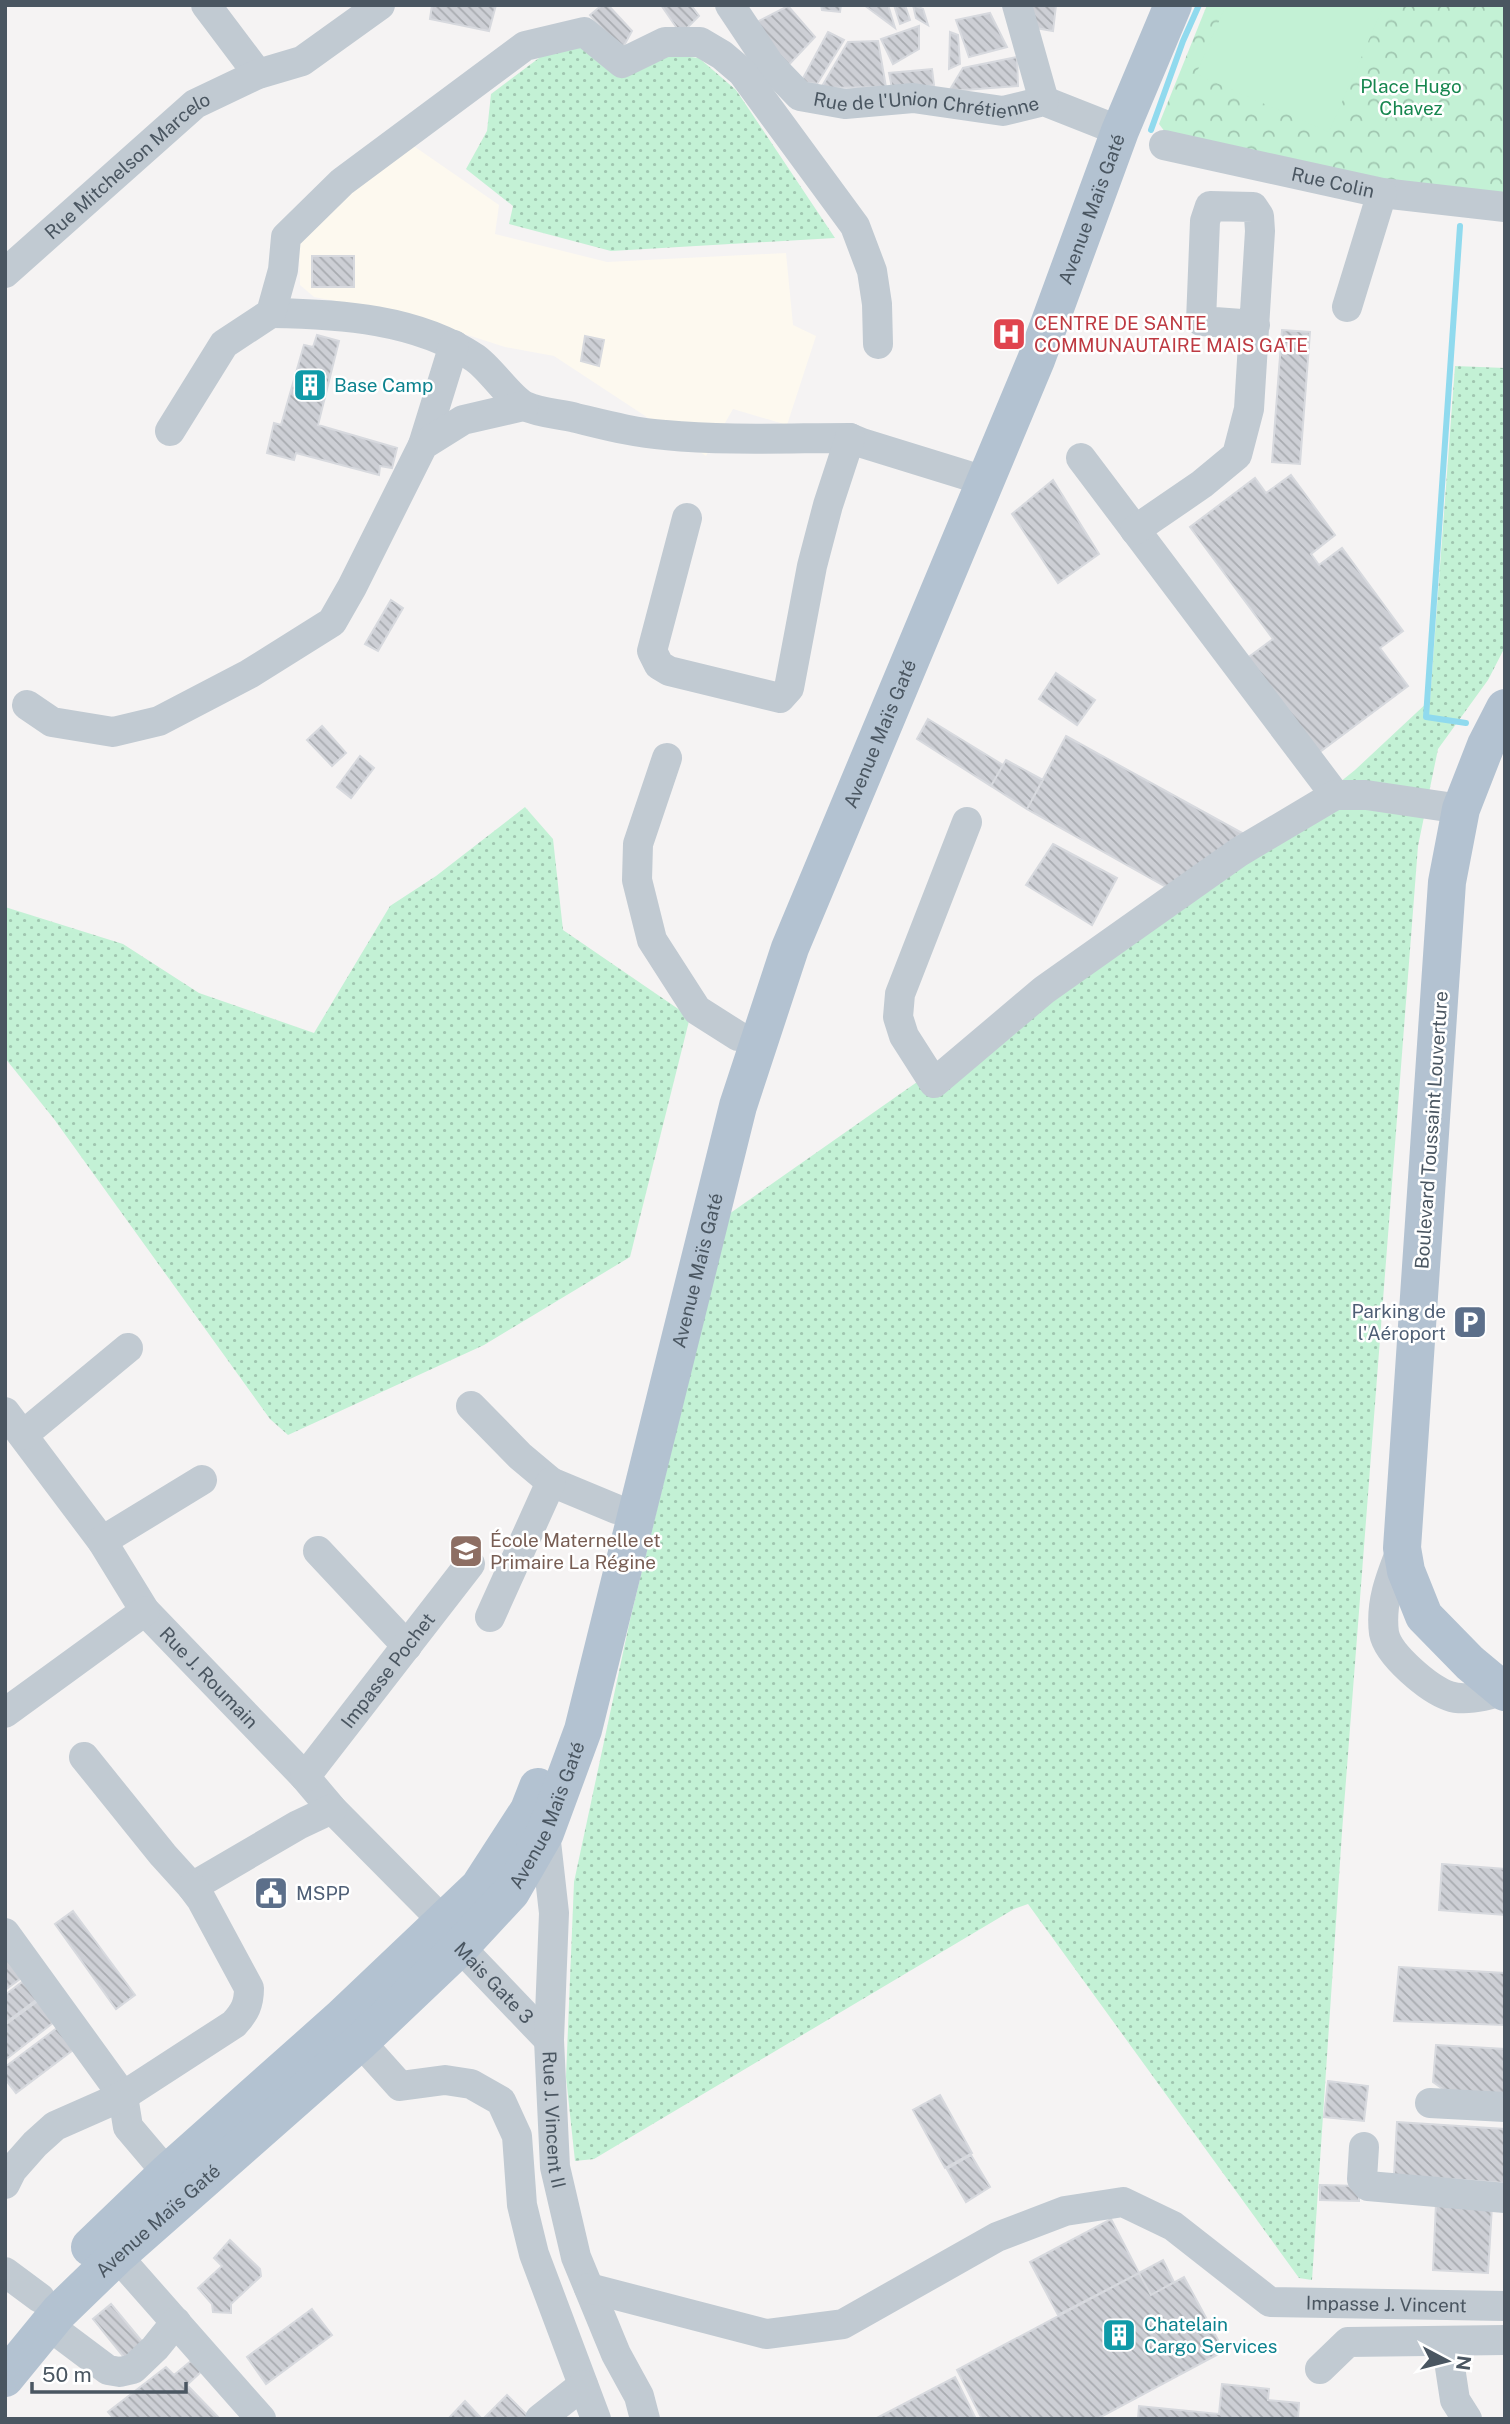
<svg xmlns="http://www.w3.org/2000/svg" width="1510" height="2424" viewBox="0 0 1510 2424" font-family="'Public Sans',sans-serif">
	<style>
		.commercial { fill: #fdf9ef }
		.grass { fill: url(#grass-dots) }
		.forest { fill: url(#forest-crowns) }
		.pitch { fill: #c3f1d5 }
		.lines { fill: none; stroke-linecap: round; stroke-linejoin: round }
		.stream { stroke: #90daee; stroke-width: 6 }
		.building { fill: url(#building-back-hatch); stroke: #d7d9de; stroke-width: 2 }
		.minor { stroke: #c1cad2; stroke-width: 30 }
		.major { stroke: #b3c2d1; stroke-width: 38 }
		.labels { text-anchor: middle; stroke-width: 5; stroke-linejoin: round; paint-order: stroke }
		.park-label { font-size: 19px; fill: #17864f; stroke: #fff }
		.street-label { font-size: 19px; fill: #4a5661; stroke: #fff }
		.health-label { font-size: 19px; fill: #be3a42; stroke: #fff; text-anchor: start }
		.culture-label { font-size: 19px; fill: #0d838f; stroke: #fff; text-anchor: start }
		.service-label { font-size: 19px; fill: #4e5e75; stroke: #fff; text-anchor: end }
		.education-label { font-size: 19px; fill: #785e54; stroke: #fff; text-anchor: start }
	</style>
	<defs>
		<pattern id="grass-dots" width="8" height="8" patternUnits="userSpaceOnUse" patternTransform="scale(1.75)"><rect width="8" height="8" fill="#c3f1d5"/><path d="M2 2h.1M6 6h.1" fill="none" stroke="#a0c6b0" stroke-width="1.8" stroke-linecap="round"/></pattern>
		<pattern id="forest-crowns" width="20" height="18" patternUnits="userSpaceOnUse" patternTransform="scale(1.75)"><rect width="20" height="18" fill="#c3f1d5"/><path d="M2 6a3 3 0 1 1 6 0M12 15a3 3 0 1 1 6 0" fill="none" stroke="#a0c6b0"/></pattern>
		<pattern id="building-back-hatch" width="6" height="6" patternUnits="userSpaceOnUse" patternTransform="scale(1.75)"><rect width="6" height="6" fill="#cdcfd5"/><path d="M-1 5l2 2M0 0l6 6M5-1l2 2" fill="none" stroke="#a8abb0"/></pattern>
	</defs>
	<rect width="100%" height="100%" fill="#f5f3f3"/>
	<!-- commercial -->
	<path class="commercial" d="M405 140 499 205 495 234 607 262 786 253 793 325 816 336 787 425 733 409 706 456 554 356 505 347 399 313 314 297 300 285 299 240Z"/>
	<!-- grass -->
	<path class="grass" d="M595 46 699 58 736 90 835 238 611 251 509 224 513 206 466 169 487 131 491 94 547 52Z
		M1455 366 1505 368V647L1488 680 1438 749 1418 846 1342 1832 1312 2280 1299 2278 1028 1904 1014 1909 594 2159 575 2161 566 2077 574 1882 630 1620 729 1214 1309 807 1355 770 1430 700Z
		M525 807 553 839 563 930 690 1017 630 1257 484 1345 288 1435 270 1419 54 1119 5 1058V907L123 944 199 993 314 1033 390 906 436 876Z"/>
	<!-- forest -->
	<path class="forest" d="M1207 5H1505V196H1440L1171 140 1159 124Z"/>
	<!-- pitch -->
	<path class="pitch" d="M1226 5H1384L1329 132 1196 74Z"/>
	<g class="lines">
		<!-- stream -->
		<path class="stream" d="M1151 130 1183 41 1199 5
			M1460 226 1426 717 1466 723"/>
	</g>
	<!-- building -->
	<path class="building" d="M432 5H496L489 31 430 19Z
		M602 5H608L632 31 621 51 590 15Z
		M661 5H691L699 16 681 34Z
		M821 5H841L840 12 822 10Z
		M864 5H888L895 28Z
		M894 5H905L910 20 900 24Z
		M913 5 923 9 928 25 916 18Z
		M1010 5H1056L1053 31 1019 25Z
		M788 6 815 37 783 71 749 26Z
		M990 13 1007 47 969 57 956 20Z
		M919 26V49L893 64 881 39Z
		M828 32 844 40 817 84 801 82Z
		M950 32 958 35 960 64 949 69Z
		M878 41 886 87 821 88 848 42Z
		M1017 57 1018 86 949 91 963 68Z
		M932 69 934 85 893 93 889 73Z
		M312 256H354V287H312Z
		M1282 330 1310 332 1300 464 1272 462Z
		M317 335 339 341 318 425 397 448 392 468 380 466 379 475 296 453 294 460 267 453 274 423 281 425 304 345 313 347Z
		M585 336 604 340 599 366 581 361Z
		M1291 475 1335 535 1311 554 1319 565 1342 548 1403 631 1380 648 1408 686 1317 754 1246 659 1273 639 1190 527 1255 478 1266 493Z
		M1053 480 1099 554 1058 583 1012 514Z
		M391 600 403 608 378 651 365 644Z
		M1056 673 1095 700 1077 725 1039 699Z
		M928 719 1003 765 991 786 917 739Z
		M322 726 346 753 332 766 307 740Z
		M1066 736 1242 833 1168 888 1027 809Z
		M360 756 374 768 351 798 337 787Z
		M1006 760 1043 780 1027 809 991 786Z
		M1053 844 1117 878 1092 925 1026 885Z
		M1442 1864 1505 1869V1915L1439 1910Z
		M73 1911 135 1995 116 2009 55 1924Z
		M5 1956 24 1976 5 1990Z
		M1399 1967 1505 1973V2025L1394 2021Z
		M26 1979 40 1997 5 2023V1995Z
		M42 1998 58 2019 5 2060V2025Z
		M61 2025 77 2047 16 2093 5 2079V2067Z
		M1436 2045 1505 2049V2097L1450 2094 1433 2082Z
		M1328 2081 1368 2086 1364 2121 1324 2117Z
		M940 2095 972 2153 945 2168 913 2110Z
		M1397 2122 1505 2129V2183L1394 2175Z
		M971 2155 990 2187 966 2202 947 2169Z
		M1320 2185 1359 2186V2201L1320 2200Z
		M1436 2203 1492 2206 1488 2273 1433 2270Z
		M1111 2219 1139 2273 1058 2315 1030 2262Z
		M230 2240 260 2269 261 2276 231 2304V2313L213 2312 212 2304 198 2288 222 2266 214 2258Z
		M1163 2260 1174 2282 1151 2295 1139 2273Z
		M1139 2273 1151 2295 1184 2277 1224 2351 1097 2419H982L957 2370Z
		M111 2304 145 2345 127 2361 93 2319Z
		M312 2309 332 2335 266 2384 247 2357Z
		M192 2360 203 2370 187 2385 220 2419H114L108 2412 166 2367 174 2375Z
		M955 2377 976 2419H875Z
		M1222 2384 1269 2389 1268 2400 1299 2403 1298 2419H1138L1139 2406 1219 2414Z
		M507 2395 528 2416 525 2419H483Z
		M465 2401 482 2419H448Z"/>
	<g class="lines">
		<!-- minor -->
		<g class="minor">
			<path d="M206 5 258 74"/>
			<path id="s1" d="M730 5 770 65 800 96 845 104 913 98 1003 111 1044 101 1120 131"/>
			<path d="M1017 5 1044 101"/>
			<path id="s2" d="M1164 145 1382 193 1505 207"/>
			<path id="s3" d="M5 273 195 104 258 74 302 61 380 5"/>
			<path d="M1347 307 1382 193"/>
			<path d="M271 313C340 314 417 319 475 358 491 369 510 399 525 406 539 413 561 414 576 418 605 425 635 433 665 435 726 441 789 438 850 438L862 443 985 481"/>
			<path d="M170 431 224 344 271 313 283 270 286 237 342 182 525 46 584 32 622 63 665 42H700L722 55 742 72 855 226 872 271 877 304 878 344"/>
			<path d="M423 445 454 345"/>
			<path d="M1081 458 1335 795"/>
			<path d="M687 518 652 651 659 665 669 671 780 698 789 688 812 566 828 505 850 438"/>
			<path d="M1135 530 1202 484 1237 455 1249 409 1260 231 1259 216 1253 207 1210 206 1205 221 1201 321 1255 325"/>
			<path d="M27 705 52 722 113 732 159 721 249 674 332 622 352 587 423 445 463 420 524 406"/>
			<path d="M667 758 638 844 637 880 652 940 697 1010 738 1036"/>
			<path d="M967 822 900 994 898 1017 904 1036 934 1083 1044 990 1239 852 1335 795H1366L1461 809"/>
			<path d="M471 1406 520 1456 551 1482 616 1509"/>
			<path id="s4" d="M5 1412 102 1541 145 1611 305 1777 332 1809 443 1921 460 1947 549 2040"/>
			<path d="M23 1435 128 1348"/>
			<path d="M102 1541 202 1480"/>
			<path d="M1402 1548C1391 1576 1380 1602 1384 1633 1388 1655 1429 1689 1449 1696 1465 1702 1487 1695 1503 1691"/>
			<path d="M318 1551 407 1646"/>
			<path d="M490 1617 551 1482"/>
			<path d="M5 1713 145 1611"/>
			<path d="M84 1757 163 1855 192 1887 298 1825 332 1809"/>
			<path id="s5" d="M305 1777 470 1564"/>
			<path id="s6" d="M540 1826 545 1833 554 1913 549 2040 555 2167 576 2257 616 2354 639 2396 645 2419"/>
			<path d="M5 1933 123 2096 128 2127 167 2173"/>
			<path d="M347 2027 400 2086 445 2080 471 2084 501 2101 517 2136 522 2205 534 2254 596 2419"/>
			<path d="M1430 2103 1505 2107"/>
			<path d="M1364 2147 1362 2179 1368 2186 1505 2198"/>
			<path d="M5 2184 12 2170 35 2144 55 2126 123 2096 234 2024C245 2012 249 2004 249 1988L201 1899 192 1887"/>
			<path d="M103 2240 261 2419"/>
			<path d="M5 2272 40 2298"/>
			<path id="s7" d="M589 2288 766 2334 843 2324 997 2237 1065 2211 1123 2202 1173 2226 1270 2302 1505 2306"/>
			<path d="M48 2325 108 2370 120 2372 133 2369 155 2348 176 2322"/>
			<path d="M1446 2341 1455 2400 1467 2419"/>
			<path d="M1320 2369 1348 2342 1505 2340"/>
			<path d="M540 2419 583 2385"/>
		</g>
		<!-- major -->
		<g class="major">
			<path d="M1505 708 1486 745 1461 809 1447 882 1402 1548 1406 1571 1424 1616 1470 1663 1505 1692"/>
			<path d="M90 2247 167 2173 340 2019 479 1887 529 1810 538 1787"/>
			<path id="s8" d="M5 2378 59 2312 117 2256 360 2042 460 1947 511 1892 545 1833 583 1730 738 1106 790 948 1036 360 1120 131 1173 5"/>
		</g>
	</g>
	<!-- icons -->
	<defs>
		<g id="hospital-square" transform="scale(1.75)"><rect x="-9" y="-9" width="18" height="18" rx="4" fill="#e0444e" stroke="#fff"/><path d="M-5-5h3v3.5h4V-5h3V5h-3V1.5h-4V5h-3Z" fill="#fff"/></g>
		<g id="building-square" transform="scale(1.75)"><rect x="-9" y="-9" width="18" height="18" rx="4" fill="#0f9aa8" stroke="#fff"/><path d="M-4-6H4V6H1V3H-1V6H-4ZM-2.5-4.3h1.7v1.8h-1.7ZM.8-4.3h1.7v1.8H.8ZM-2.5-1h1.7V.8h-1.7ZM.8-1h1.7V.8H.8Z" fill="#fff"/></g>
		<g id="parking-square" transform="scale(1.75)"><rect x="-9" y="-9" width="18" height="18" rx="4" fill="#5c6f8a" stroke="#fff"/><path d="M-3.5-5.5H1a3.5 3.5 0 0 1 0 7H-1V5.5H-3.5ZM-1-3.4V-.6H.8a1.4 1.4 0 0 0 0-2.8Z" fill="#fff"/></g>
		<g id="school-square" transform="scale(1.75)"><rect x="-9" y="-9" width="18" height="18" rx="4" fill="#8d6e63" stroke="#fff"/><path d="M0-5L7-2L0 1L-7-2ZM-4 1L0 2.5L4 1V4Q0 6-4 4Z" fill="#fff"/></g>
		<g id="civic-square" transform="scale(1.75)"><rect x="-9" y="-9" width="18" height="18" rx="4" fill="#5c6f8a" stroke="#fff"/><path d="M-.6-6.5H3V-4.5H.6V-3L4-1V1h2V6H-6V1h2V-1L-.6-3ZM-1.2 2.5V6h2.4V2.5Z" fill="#fff"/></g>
	</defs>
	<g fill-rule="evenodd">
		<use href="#hospital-square" x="1009" y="334"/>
		<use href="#building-square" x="310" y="385"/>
		<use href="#parking-square" x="1470" y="1322"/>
		<use href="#school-square" x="466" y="1551"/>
		<use href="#civic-square" x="271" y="1893"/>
		<use href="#building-square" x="1119" y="2335"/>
	</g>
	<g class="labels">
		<!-- park labels -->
		<g class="park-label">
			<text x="1411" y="93">Place Hugo<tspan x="1411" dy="22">Chavez</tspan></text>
		</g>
		<!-- street labels -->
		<g class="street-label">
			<text dy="7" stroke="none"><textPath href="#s1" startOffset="243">Rue de l'Union Chrétienne</textPath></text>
			<text dy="7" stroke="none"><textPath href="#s3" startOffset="163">Rue Mitchelson Marcelo</textPath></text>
			<text dy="7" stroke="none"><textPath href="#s2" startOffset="173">Rue Colin</textPath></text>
			<text dy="7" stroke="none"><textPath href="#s8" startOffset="2488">Avenue Maïs Gaté</textPath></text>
			<text dy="7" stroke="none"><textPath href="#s8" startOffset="1922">Avenue Maïs Gaté</textPath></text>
			<text transform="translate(1431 1130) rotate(-86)" y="7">Boulevard Toussaint Louverture</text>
			<text dy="7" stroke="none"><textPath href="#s8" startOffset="1354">Avenue Maïs Gaté</textPath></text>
			<text dy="7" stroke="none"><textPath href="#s5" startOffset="135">Impasse Pochet</textPath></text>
			<text dy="7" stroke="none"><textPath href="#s4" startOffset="336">Rue J. Roumain</textPath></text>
			<text dy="7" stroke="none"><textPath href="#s8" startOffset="788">Avenue Maïs Gaté</textPath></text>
			<text dy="7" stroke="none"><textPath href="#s4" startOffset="754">Mais Gate 3</textPath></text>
			<text dy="7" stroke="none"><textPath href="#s6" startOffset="296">Rue J. Vincent II</textPath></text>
			<text dy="7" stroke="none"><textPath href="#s8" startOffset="220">Avenue Maïs Gaté</textPath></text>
			<text dy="7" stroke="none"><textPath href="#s7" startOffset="864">Impasse J. Vincent</textPath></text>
		</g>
		<!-- health labels -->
		<g class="health-label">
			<text x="1034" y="330">CENTRE DE SANTE<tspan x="1034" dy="22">COMMUNAUTAIRE MAIS GATE</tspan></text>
		</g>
		<!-- culture labels -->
		<g class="culture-label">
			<text x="334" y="392">Base Camp</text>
			<text x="1144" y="2331">Chatelain<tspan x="1144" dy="22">Cargo Services</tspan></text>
		</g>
		<!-- service labels -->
		<g class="service-label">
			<text x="1446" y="1318">Parking de<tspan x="1446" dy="22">l'Aéroport</tspan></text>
			<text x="296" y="1900" text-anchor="start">MSPP</text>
		</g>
		<!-- education labels -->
		<g class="education-label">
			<text x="490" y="1547">École Maternelle et<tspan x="490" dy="22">Primaire La Régine</tspan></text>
		</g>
	</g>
	<!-- border -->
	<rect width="1510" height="2424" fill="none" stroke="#4a5661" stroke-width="14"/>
	<!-- north arrow -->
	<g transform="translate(1447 2361) rotate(97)" stroke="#ffffff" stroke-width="5" paint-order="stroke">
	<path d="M0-5L12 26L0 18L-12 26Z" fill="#4a5661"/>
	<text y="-10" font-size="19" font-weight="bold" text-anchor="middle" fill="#4a5661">N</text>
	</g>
	<!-- scale -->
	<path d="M32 2382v10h154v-10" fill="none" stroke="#4a5661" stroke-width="3.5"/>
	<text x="42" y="2382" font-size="21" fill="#4a5661" stroke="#ffffff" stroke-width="5" paint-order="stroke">50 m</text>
</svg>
